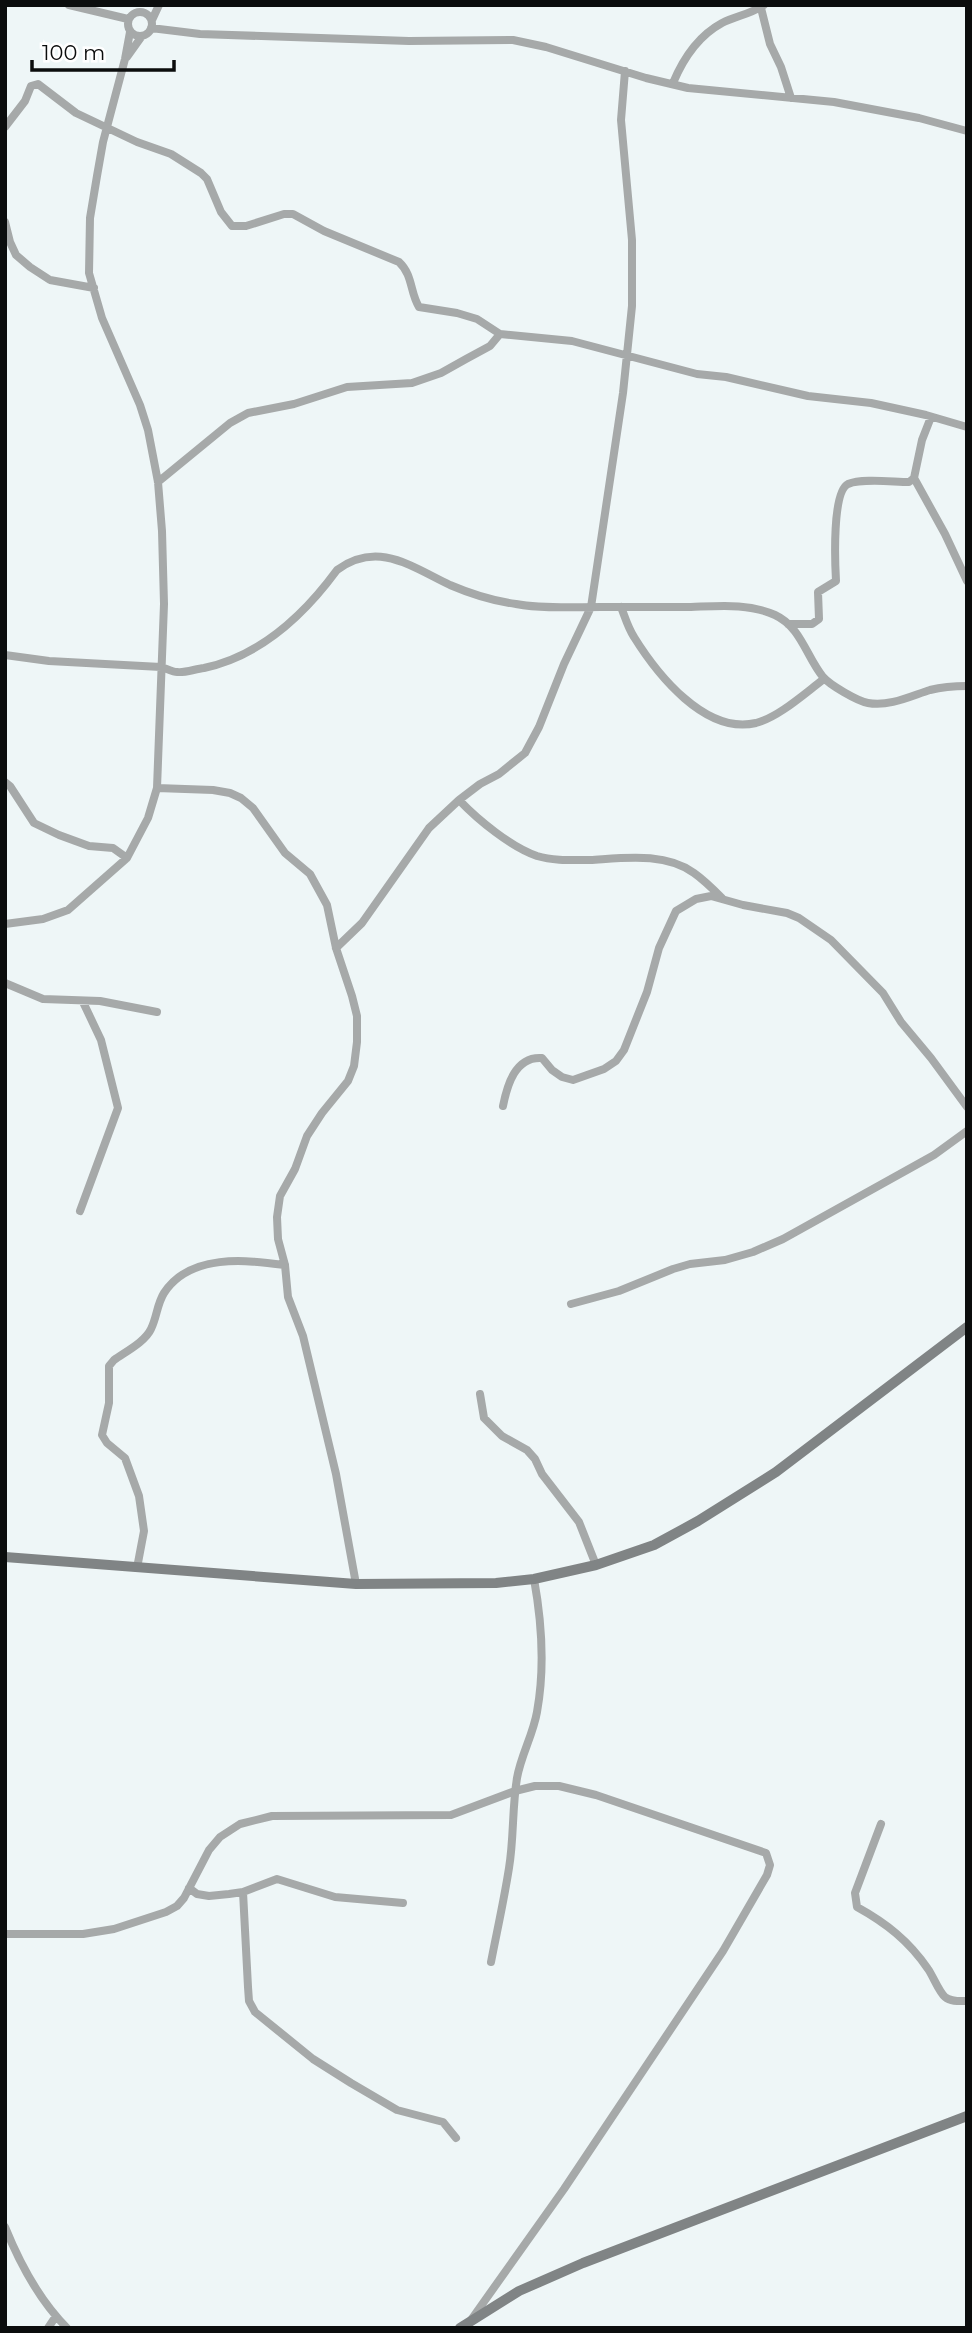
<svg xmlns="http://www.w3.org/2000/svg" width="972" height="2333" viewBox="0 0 972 2333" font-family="Montserrat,sans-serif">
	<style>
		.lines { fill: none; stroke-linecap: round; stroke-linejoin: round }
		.street { stroke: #a6a9a9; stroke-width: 8 }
		.secondary { stroke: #808485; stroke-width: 10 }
	</style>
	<rect width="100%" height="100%" fill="#eef6f7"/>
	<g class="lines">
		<!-- street -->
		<path class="street" d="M69 5 128 19
			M761 8 770 44 781 67 791 98
			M128 24a12 12 0 1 1 24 0a12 12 0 1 1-24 0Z
			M152 20 159 5
			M151 28 200 34 409 41 513 40 546 47 646 78 688 88 834 102 919 118 967 131
			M127 57 142 36
			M673 83C683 59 698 36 722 23 736 16 751 14 764 5
			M5 127 25 101 31 86 38 84 76 113 137 142 171 154 201 173 207 179 221 212 232 226H246L284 214H293L324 231 399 262C413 275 410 293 419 307L457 313 477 319 500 334 572 341 697 374 726 377 808 396 871 403 926 415 967 427
			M5 222 10 242 16 255 30 267 50 280 94 288
			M931 417 922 440 914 478 945 534 967 581
			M158 482 230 423 248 413 294 404 347 387 412 383 441 373 466 359 490 346 500 334
			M621 607C625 617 628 628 634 637 657 674 705 735 756 723 779 717 805 693 824 679
			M788 624H812L819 619 818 592 836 581C835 563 832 492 848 484 862 478 893 482 909 482L914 478
			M5 655 49 661 161 667C166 668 172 672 177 672 185 673 195 669 204 668 260 656 304 615 337 570 378 540 412 567 450 585 471 594 493 601 516 604 544 609 573 607 601 607 631 607 661 607 691 607 719 606 749 603 775 615 801 627 806 656 823 677 830 685 857 701 868 703 889 707 911 696 930 690 942 687 954 686 967 686
			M5 782 10 786 34 823 59 835 89 846 113 848 127 858
			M157 788 213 790 230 793 241 798 253 808 285 853 310 874 327 905 336 948 352 996 357 1016V1042L354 1066 348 1081 322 1113 307 1136 295 1169 280 1196 277 1217 278 1239 285 1265 288 1297 303 1336 336 1474 356 1584
			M459 800C478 820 511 847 537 856 554 861 572 860 590 860 624 858 665 852 694 873 704 880 713 889 722 898
			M5 924 43 919 68 910 127 858 148 818 157 788 164 604 162 531 158 482 148 430 140 405 102 318 89 273 90 218 97 176 103 142 125 59 130 32
			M336 948 362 923 429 828 459 800 480 784 499 774 525 753 539 727 564 664 591 607 623 393 632 306V240L621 120 625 71
			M5 983 43 999 100 1001 157 1012
			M503 1106C507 1086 515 1056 542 1058L552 1070 562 1077 573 1080 604 1069 616 1061 624 1050 647 992 659 948 676 911 696 899 711 896 743 905 787 913 799 918 831 940 883 993 901 1022 931 1058 967 1107
			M80 1211 118 1108 101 1040 83 1002
			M571 1304 619 1291 673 1269 690 1264 725 1260 753 1252 783 1239 934 1155 967 1131
			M480 1394 484 1418 502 1436 527 1450 535 1459 542 1474 579 1522 596 1565
			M137 1568 144 1531 139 1496 125 1458 107 1443 102 1435 109 1403V1366L114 1360C125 1352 145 1342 151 1329 157 1317 157 1304 164 1293 190 1253 246 1260 285 1265
			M881 1824 855 1893 857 1907C886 1923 909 1941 928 1969 933 1976 939 1992 945 1997 951 2002 960 2001 967 2001
			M189 1888 197 1894 209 1896 229 1894 243 1892 277 1879 335 1897 403 1903
			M243 1892 248 1987 249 2001 255 2012 313 2059 351 2083 397 2110 443 2122 456 2138
			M5 1934H83L114 1929 166 1912 177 1906 184 1898 209 1850 220 1837 240 1824 272 1816 451 1815 515 1791 535 1786H559L596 1795 766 1853 770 1865 767 1875 723 1951 564 2189 471 2320
			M491 1962C497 1931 504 1900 509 1868 514 1838 512 1808 517 1778 521 1755 533 1735 537 1712 545 1668 542 1623 534 1579
			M5 2227C20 2264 39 2300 67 2328
			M48 2328 56 2316"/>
		<!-- secondary -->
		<path class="secondary" d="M5 1557 356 1584 496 1583 534 1579 596 1565 654 1545 698 1521 776 1472 967 1327
			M460 2328 519 2291 583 2263 967 2116"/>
	</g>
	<!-- border -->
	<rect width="972" height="2333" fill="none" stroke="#0b0d0d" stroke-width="14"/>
	<!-- scale -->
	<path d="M32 60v10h142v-10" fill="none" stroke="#0b0d0d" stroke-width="3.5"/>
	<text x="42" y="60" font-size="21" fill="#0b0d0d" stroke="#ffffff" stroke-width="5" paint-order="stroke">100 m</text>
</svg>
